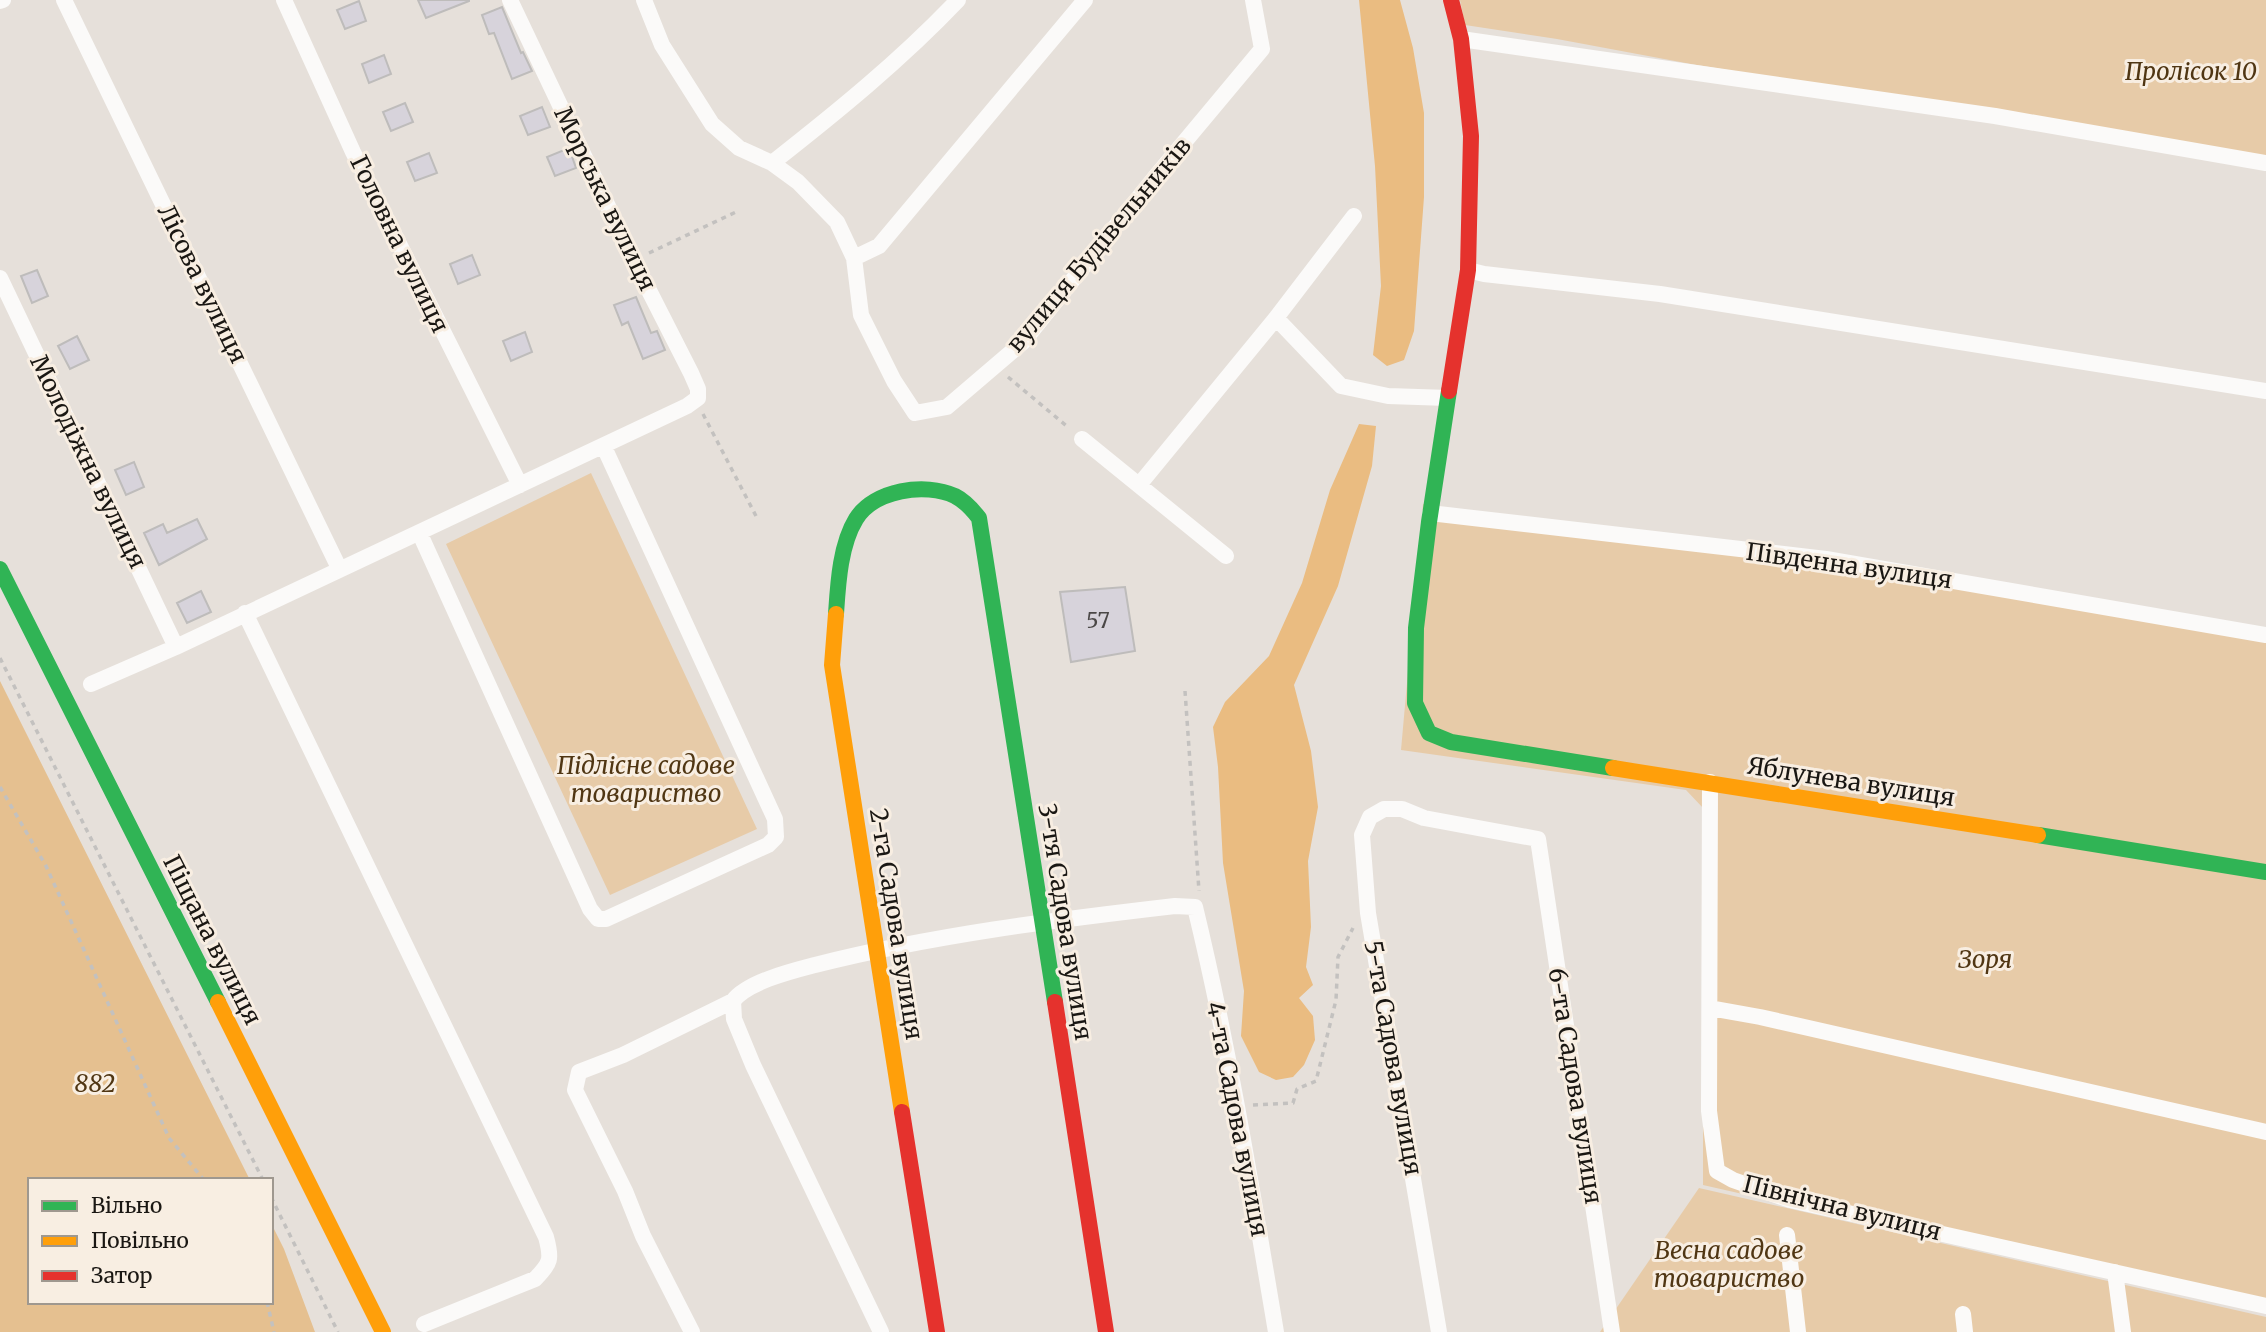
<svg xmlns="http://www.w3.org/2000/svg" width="2266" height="1332" viewBox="0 0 2266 1332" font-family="Merriweather,serif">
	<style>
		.green { fill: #e7cba8 }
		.forest { fill: #e5c090 }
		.water { fill: #eabc81 }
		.building { fill: #d7d3db; stroke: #bebcbb; stroke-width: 2 }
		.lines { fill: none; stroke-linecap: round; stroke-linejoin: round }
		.path { stroke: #c3c1bf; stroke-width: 3.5; stroke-dasharray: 5 5; stroke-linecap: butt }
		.street { stroke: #fbfaf9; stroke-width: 16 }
		.fast { stroke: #30b455; stroke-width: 16 }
		.slow { stroke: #ff9f0a; stroke-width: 16 }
		.jam { stroke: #e5322d; stroke-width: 16 }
		.labels { text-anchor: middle; stroke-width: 6; stroke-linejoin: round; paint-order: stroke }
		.number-label { font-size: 21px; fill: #4b4847 }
		.park-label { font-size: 24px; font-style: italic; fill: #503613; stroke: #f8eee2 }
		.street-label { font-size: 24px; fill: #1a1713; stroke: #f8eee2 }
	</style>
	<rect width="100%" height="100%" fill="#e6e0da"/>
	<!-- green -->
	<path class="green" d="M1460 0H2266V158L1691 64 1557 39 1465 25Z
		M591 473 757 829 610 895 446 544Z
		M1423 504 2266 630V1313L1703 1185V808L1686 790 1401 750Z
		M1699 1188 2266 1317V1332H1600Z"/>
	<!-- forest -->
	<path class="forest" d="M0 681 250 1180H30V1302H271V1223L284 1249 315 1332H0Z"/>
	<!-- water -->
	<path class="water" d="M1359 0H1400L1413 48 1424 113V197L1414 331 1404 360 1387 366 1373 355 1381 286 1375 166Z
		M1359 424 1376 426 1372 466 1338 586 1294 685 1311 751 1318 807 1308 861 1311 927 1306 967 1313 985 1299 998 1313 1016 1315 1040 1304 1065 1293 1077 1276 1080 1259 1072 1241 1036 1244 991 1223 863 1218 767 1213 727 1225 702 1269 656 1302 583 1330 490Z"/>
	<!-- building -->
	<path class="building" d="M418 0H469V1L426 18Z
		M359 1 366 21 345 29 337 10Z
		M502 7 521 53 523 52 532 71 512 79 494 33 489 34 482 15Z
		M384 55 391 74 369 83 362 64Z
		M405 103 413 122 391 131 383 112Z
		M542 107 550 127 528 135 520 116Z
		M569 148 576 168 555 176 547 157Z
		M429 153 437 173 415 181 407 162Z
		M472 255 480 275 458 284 450 264Z
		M37 270 48 296 32 303 21 276Z
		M636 297 651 333 657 331 665 350 643 359 628 322 622 325 614 305Z
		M525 332 532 352 511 361 503 341Z
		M77 336 89 360 70 369 58 346Z
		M134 462 144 487 126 495 115 470Z
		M197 519 207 539 159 565 144 533 163 524 167 533Z
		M1125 587 1135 651 1071 662 1060 592Z
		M201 591 211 612 187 623 177 603Z"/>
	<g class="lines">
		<!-- path -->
		<path class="path" d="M649 253 736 212
			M1008 377 1069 428
			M703 414 756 516
			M0 658 263 1180
			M1185 691 1199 891
			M0 787 46 866 169 1138 204 1180
			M1253 1105 1293 1103 1297 1089 1316 1081 1336 1000 1338 957 1353 928
			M271 1197 338 1332
			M267 1302 274 1332"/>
		<!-- street -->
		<path class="street" d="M64 0 339 568
			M284 0 353 152 520 485
			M644 0 662 45 712 124 739 148 772 163 798 182 837 222 854 258 861 315 894 381 915 413 947 407 1023 342 1156 176 1262 49 1253 0
			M0 1 3 0
			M1461 39 1995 116 2266 163
			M772 163C837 112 901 60 958 0
			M854 258 879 246 1085 0
			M1468 270 1484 274 1660 294 2266 391
			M0 278 176 647
			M1276 318 1341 386 1388 396 1448 398
			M1082 439 1226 556
			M1139 485 1276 318 1354 216
			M1430 513 1826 559 2266 635
			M420 534 590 909 598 919H606L768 845 776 837 775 819 604 447
			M245 613 546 1237C552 1259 551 1263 535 1279L424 1324
			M91 684 176 647 687 406 698 398V389L691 373 634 261 510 0
			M1710 782 1709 1111 1717 1171 1733 1180 1790 1200 2266 1306
			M1710 1008 1760 1017 2266 1132
			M1787 1235 1798 1332
			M2115 1272 2123 1332
			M1963 1314 1965 1332
			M692 1332 643 1236 625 1191 575 1090 579 1072 623 1055 733 1001
			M881 1332 753 1065 734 1019 733 1001C747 982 792 971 815 965 933 935 1054 920 1175 906L1195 907C1229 1047 1252 1190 1276 1332
			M1439 1332 1368 913 1362 835 1370 817 1384 809H1402L1424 818 1538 839 1612 1332"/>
		<!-- fast -->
		<path class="fast" d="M1449 391 1429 522 1416 628 1415 703 1429 733 1451 742 1613 768
			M0 569 218 1002
			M836 614C838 584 840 545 856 519 874 490 925 482 955 496 965 501 972 509 979 518L1055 1002
			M2038 835 2266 872"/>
		<!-- slow -->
		<path class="slow" d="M836 614 832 665 902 1112
			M1613 768 2038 835
			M218 1002 383 1332"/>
		<!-- jam -->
		<path class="jam" d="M1449 391 1468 270 1471 136 1461 39 1451 0
			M1055 1002 1106 1332
			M902 1112 937 1332"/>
	</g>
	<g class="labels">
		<!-- number labels -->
		<g class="number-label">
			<text x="1098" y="628">57</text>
		</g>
		<!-- park labels -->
		<g class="park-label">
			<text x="2191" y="80">Пролісок 10</text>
			<text x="646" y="774">Підлісне садове<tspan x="646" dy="28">товариство</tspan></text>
			<text x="1985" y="968">Зоря</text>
			<text x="95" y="1092">882</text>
			<text x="1729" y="1259">Весна садове<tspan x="1729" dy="28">товариство</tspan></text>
		</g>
		<!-- street labels -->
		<g class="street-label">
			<text transform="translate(605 199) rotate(64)" y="8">Морська вулиця</text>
			<text transform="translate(399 244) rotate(64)" y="8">Головна вулиця</text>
			<text transform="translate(1099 245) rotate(-50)" y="8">вулиця Будівельників</text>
			<text transform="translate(202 284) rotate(64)" y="8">Лісова вулиця</text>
			<text transform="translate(88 462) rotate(64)" y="8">Молодіжна вулиця</text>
			<text transform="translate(1849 566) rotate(8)" y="8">Південна вулиця</text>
			<text transform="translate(1851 782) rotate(9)" y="8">Яблунева вулиця</text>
			<text transform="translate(1065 922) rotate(81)" y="8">3-тя Садова вулиця</text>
			<text transform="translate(896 924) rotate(81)" y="8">2-га Садова вулиця</text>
			<text transform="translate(212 940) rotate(63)" y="8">Піщана вулиця</text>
			<text transform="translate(1393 1058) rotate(80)" y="8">5-та Садова вулиця</text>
			<text transform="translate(1575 1086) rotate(81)" y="8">6-та Садова вулиця</text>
			<text transform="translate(1237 1119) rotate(79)" y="8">4-та Садова вулиця</text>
			<text transform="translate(1842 1208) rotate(14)" y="8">Північна вулиця</text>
		</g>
	</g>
	<!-- legend -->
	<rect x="28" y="1178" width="245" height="126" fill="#f8eee2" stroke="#9f988f" stroke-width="2"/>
	<rect x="42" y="1201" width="35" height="10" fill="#30b455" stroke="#9f988f" stroke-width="2"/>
	<text x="91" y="1213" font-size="21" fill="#1a1713">Вільно</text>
	<rect x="42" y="1236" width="35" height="10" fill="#ff9f0a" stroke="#9f988f" stroke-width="2"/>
	<text x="91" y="1248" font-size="21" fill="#1a1713">Повільно</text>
	<rect x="42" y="1271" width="35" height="10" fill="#e5322d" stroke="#9f988f" stroke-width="2"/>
	<text x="91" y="1283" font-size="21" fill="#1a1713">Затор</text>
</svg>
